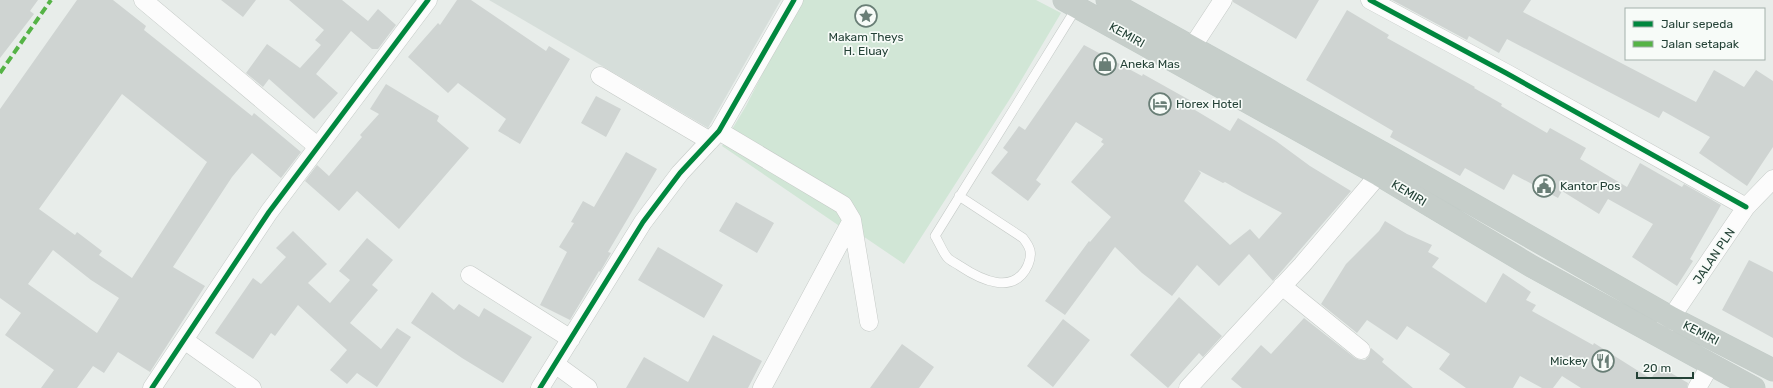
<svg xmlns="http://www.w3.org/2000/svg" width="1773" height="388" viewBox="0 0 1773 388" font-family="Rubik,sans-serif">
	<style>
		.built { fill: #d6deda }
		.green { fill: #d1e6d6 }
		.building { fill: #cfd4d2; fill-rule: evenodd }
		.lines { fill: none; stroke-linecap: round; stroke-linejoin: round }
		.service-casing { stroke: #c5cac7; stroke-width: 10 }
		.minor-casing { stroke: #c5cac7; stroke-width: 19 }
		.trunk-casing { stroke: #c3ccc8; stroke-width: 23 }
		.service { stroke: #fcfcfc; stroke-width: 9 }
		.minor { stroke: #fcfcfc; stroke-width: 18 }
		.trunk { stroke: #c6ceca; stroke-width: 22 }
		.quiet { stroke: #55b346; stroke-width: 4; stroke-dasharray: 8 4; stroke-linecap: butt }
		.cycleway-casing { stroke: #f7fbf8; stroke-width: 8 }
		.cycleway { stroke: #00873e; stroke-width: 5 }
		.labels { text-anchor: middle; stroke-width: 3.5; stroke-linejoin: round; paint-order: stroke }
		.street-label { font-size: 12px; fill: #244237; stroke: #f7fbf8 }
		.poi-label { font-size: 12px; fill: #244237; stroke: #f7fbf8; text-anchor: start }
	</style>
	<rect width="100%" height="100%" fill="#e8edea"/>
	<!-- built -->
	<path class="built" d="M489 0H781L708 128Z"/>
	<!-- green -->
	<path class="green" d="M800 0H1036L1061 13 1013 94 904 264 851 228 838 225 722 146 746 106Z"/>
	<!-- building -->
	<path class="building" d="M0 0H38L30 11 34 14 0 58Z
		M77 0H113L146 26 144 30 252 116 254 113 301 152 281 178 252 153 232 177 173 267 205 286 150 372 118 352 104 373 93 366 77 388H41L54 370 5 335 21 313 0 298V109ZM122 94 207 162 132 278 99 255 102 251 77 232 75 235 39 209ZM53 250 91 280 119 298 97 333 28 284Z
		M221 0H256L243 17Z
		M289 0H342L368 21 378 9 396 25 378 49H372L351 31 316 74 338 93 314 119 269 79 263 87 246 73 267 44 300 68 321 45 315 40 324 30Z
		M457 0H471L546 51 549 46 570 59 520 144 498 131 506 119 458 83 448 93 408 57 438 23 440 25Z
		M1233 0H1319L1296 39 1233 2Z
		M1392 0H1531L1523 12 1696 102 1714 70 1744 87 1756 70 1773 81V147L1747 186 1699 153 1710 137 1663 111 1659 118 1507 39 1499 53 1469 36 1467 40Z
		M1347 10 1389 35 1387 38 1475 87 1474 88 1502 104 1501 106 1547 133 1550 128 1586 148 1580 159 1627 187 1640 163 1682 187 1684 184 1721 205 1690 259 1693 261 1677 286 1632 257 1653 224 1608 199 1599 214 1562 191 1558 198 1513 174 1504 190 1465 168 1460 176 1390 137 1393 131 1306 80Z
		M1084 45 1142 76 1143 74 1193 102 1190 107 1230 131 1238 118 1276 141 1310 166 1351 191 1273 281 1249 254 1219 286 1197 265 1172 296 1142 273 1115 247 1065 315 1045 301 1089 241 1090 242 1111 217 1071 182 1104 144 1101 142 1103 139 1076 122 1036 180 1041 184 1028 201 991 173 1008 152 1003 148 1019 126 1025 130ZM1198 170 1223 183 1225 182 1242 192 1282 213 1259 239 1250 229 1230 245 1184 201 1201 173Z
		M386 84 439 116 437 121 469 148 399 229 357 191 339 211 305 181 317 165 329 176 362 137 360 135 379 114 370 109Z
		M596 96 621 109 606 137 581 123Z
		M626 152 657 169 608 252 611 253 600 272 599 271 570 320 540 305 567 252 559 247 574 223 571 222 583 201 594 207Z
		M736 202 774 223 757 253 719 231Z
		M1385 221 1407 234 1432 245 1428 252 1439 258 1432 267 1486 303 1503 273 1531 292 1526 300 1536 305 1532 311 1593 345 1594 343 1651 379 1659 366 1688 383 1687 388H1581L1562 376 1553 388H1542L1520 376 1513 388H1466L1439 369 1450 354 1407 326 1397 340 1367 320 1357 333 1321 304 1346 264 1379 231Z
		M293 231 327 264 308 283 330 303 350 280 339 271 367 238 393 260 372 285 378 290 350 323 381 349 397 328 411 337 377 387 357 373 347 384 330 370 347 350 298 305 275 336 271 333 253 359 215 333 253 278 261 284 286 257 276 248Z
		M658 247 723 285 704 318 638 280Z
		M1749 260 1773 272V338L1722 310Z
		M432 292 454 310 459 304 479 317 484 308 532 337 503 383 462 358 411 323Z
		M1179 297 1222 336 1203 357 1199 353 1168 388 1130 355Z
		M1304 318 1355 358 1360 360H1365L1369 356 1371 348 1384 359 1382 362 1413 388H1242L1231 379 1261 345 1271 354Z
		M1063 319 1090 340 1053 387 1027 366Z
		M713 335 762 361 748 388H626L644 357 688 382Z
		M902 344 934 367 919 388H870Z"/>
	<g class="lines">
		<!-- service casing -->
		<g class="service-casing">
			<path id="service" d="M959 196 1023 238C1030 247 1033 253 1028 265 1014 296 981 280 960 266 956 263 950 261 947 257 942 251 939 242 935 236L1077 7"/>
		</g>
		<!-- minor casing -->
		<g class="minor-casing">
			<path id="minor" d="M143 0 317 146
				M1370 0 1506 73 1746 207
				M1185 58 1223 0
				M600 76 710 141
				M719 131 843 205 852 220 869 322
				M470 275 571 339
				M1282 286 1361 350
				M1664 328 1746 207 1773 179
				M184 340 252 388
				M555 364 588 388
				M152 388 269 212 428 0
				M540 388 643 222 680 173 719 131 794 0
				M762 388 852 220
				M1188 388 1302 265 1387 165
				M1697 388 1711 364"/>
		</g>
		<!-- trunk casing -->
		<g class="trunk-casing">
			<path id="trunk" d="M1064 0 1379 175 1531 266 1754 388
				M1107 0 1392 158 1672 318 1773 370"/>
		</g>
		<!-- service -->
		<use href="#service" class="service"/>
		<!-- minor -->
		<use href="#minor" class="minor"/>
		<!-- trunk -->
		<use href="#trunk" class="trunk"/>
		<!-- quiet -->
		<path class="quiet" d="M0 73 51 0"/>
		<!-- cycleway casing -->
		<g class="cycleway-casing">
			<path id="cycleway" d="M1370 0 1506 73 1746 207
				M152 388 269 212 428 0
				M540 388 643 222 680 173 719 131 794 0"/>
		</g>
		<!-- cycleway -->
		<use href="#cycleway" class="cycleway"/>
	</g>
	<!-- icons -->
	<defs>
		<g id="sight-ring" transform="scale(1.15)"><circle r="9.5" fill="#f7fbf8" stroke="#697e76" stroke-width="1.5"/><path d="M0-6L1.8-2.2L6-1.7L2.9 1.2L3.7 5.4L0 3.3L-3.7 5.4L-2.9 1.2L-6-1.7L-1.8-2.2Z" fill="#697e76"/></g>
		<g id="shop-ring" transform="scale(1.15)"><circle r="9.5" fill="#f7fbf8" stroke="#697e76" stroke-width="1.5"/><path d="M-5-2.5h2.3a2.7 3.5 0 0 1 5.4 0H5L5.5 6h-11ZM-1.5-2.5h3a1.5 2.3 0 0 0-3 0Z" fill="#697e76"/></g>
		<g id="hotel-ring" transform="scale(1.15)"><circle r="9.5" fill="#f7fbf8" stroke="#697e76" stroke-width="1.5"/><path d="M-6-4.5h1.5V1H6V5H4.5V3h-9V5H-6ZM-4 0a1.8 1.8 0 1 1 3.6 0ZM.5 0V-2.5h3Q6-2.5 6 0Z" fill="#697e76"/></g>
		<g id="civic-ring" transform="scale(1.15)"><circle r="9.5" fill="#f7fbf8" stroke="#697e76" stroke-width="1.5"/><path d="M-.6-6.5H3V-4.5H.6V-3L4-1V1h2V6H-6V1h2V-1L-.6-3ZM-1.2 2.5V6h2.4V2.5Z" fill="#697e76"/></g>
		<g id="restaurant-ring" transform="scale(1.15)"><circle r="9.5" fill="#f7fbf8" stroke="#697e76" stroke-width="1.5"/><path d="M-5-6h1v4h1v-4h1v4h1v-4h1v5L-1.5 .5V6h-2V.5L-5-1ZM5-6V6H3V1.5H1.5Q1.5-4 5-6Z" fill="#697e76"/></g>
	</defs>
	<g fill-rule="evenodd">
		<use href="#sight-ring" x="866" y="16"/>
		<use href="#shop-ring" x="1105" y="64"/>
		<use href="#hotel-ring" x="1160" y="104"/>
		<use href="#civic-ring" x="1544" y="186"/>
		<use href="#restaurant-ring" x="1603" y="361"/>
	</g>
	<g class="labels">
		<!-- street labels -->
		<g class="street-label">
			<text transform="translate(1127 35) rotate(29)" y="4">KEMIRI</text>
			<text transform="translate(1409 193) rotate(31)" y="4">KEMIRI</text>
			<text transform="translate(1714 256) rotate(-56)" y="4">JALAN PLN</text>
			<text transform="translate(1701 333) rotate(27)" y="4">KEMIRI</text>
		</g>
		<!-- poi labels -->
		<g class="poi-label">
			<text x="866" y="41" text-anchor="middle">Makam Theys<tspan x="866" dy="14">H. Eluay</tspan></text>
			<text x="1120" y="68">Aneka Mas</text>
			<text x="1176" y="108">Horex Hotel</text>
			<text x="1560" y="190">Kantor Pos</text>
			<text x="1588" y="365" text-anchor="end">Mickey</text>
		</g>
	</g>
	<!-- legend -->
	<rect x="1625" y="8" width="140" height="52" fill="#f7fbf8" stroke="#a3b1ab"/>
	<rect x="1633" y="21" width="20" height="6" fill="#00873e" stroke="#a3b1ab"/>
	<text x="1661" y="28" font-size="12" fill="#244237">Jalur sepeda</text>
	<rect x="1633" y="41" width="20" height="6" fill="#55b346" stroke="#a3b1ab"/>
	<text x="1661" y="48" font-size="12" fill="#244237">Jalan setapak</text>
	<!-- scale -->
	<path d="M1637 372v6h56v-6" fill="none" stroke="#244237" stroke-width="2"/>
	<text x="1643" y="372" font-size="12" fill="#244237" stroke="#f7fbf8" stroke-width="3" paint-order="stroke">20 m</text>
</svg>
